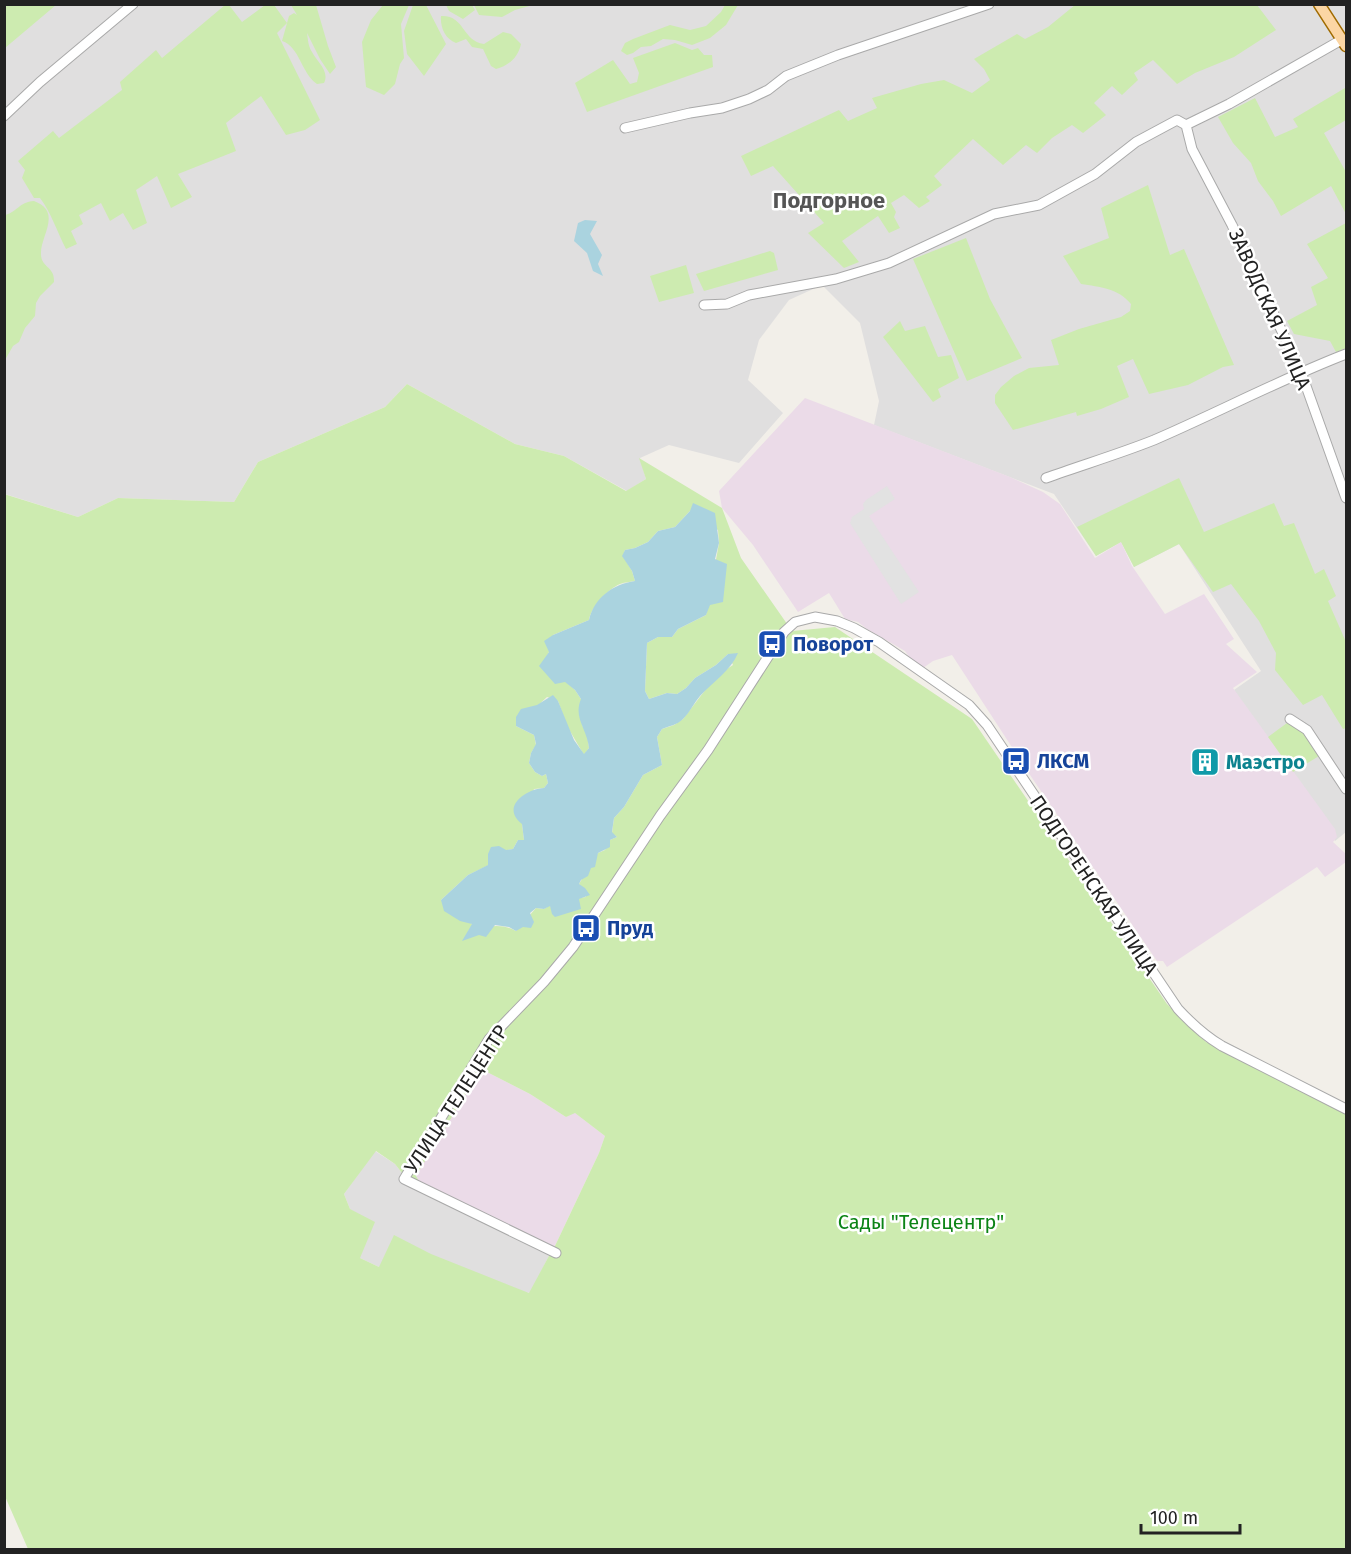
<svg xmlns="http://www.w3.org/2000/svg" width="1351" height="1554" viewBox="0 0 1351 1554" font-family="'Fira Sans',sans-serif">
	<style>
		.residential { fill: #e0dfdf }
		.industrial { fill: #ebdbe8 }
		.grass { fill: #cdebb0; fill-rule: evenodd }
		.parking { fill: #e2e2e2 }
		.water { fill: #aad3df }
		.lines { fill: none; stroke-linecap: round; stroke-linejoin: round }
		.minor-casing { stroke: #a9a9a9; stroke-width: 11 }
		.major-casing { stroke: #a06b00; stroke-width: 13 }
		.minor { stroke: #fff; stroke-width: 9 }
		.major { stroke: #fcd6a4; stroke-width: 10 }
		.labels { text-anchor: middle; stroke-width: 5; stroke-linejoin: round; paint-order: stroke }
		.street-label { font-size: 20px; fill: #222; stroke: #fff }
		.transit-label { font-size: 20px; font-weight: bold; fill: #164399; stroke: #fff; text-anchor: start }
		.culture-label { font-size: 20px; font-weight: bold; fill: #0d838f; stroke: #fff; text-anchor: start }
		.park-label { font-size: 20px; fill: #0c8416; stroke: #fff }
		.quarter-label { font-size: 22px; font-weight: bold; fill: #555; stroke: #fff }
	</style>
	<rect width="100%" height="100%" fill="#f2efe9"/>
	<!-- residential -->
	<path class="residential" d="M4 5H1346V832L1335 841 1234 690 1261 671 1179 544 1134 567 1121 542 1096 556 1054 494 874 425 879 401 860 323 822 285 789 300 759 340 748 380 783 413 739 463 669 445 640 458 646 479 627 491 564 456 515 444 407 384 385 407 258 462 234 502 118 498 78 517 5 494Z
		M375 1151 395 1164 412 1186 550 1254 530 1293 379 1267 360 1258 350 1209 344 1194Z"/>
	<!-- industrial -->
	<path class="industrial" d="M805 398 1010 477 1043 492 1060 504 1095 558 1121 542 1132 566 1165 614 1204 594 1234 639 1226 644 1257 672 1233 688 1335 829 1337 837 1333 842 1346 854V862L1325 877 1317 867 1167 967 1163 961H1157L1030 775 952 655 933 661 923 668 912 661 905 651 867 629 858 622 845 619 829 593 798 612 753 545 722 508 719 491Z
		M481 1069 530 1094 566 1117 574 1112 605 1136 599 1153 554 1248 419 1181 416 1176Z"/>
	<!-- grass -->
	<path class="grass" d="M5 4H56V5L5 48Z
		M225 5H229L242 22 265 5H274L287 23 277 33 320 120 305 130 286 135 261 96 226 123 236 151 178 174 192 197 171 208 157 176 136 190 147 223 133 230 123 213 110 221 101 203 79 215 83 224 71 231 77 244 66 249C57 232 52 214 40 198H34L22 178 25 170 18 161 53 131 59 138 122 90 120 82 156 50 162 58Z
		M292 5H316L328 46 336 67 330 74 320 59 307 33C308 39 308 46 312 52 317 62 330 71 324 83L317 84C301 73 300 47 282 41L289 16 294 13 297 15 291 5Z
		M383 5H409L401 24 404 58 400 64 395 84 384 95 366 87 362 42 371 20Z
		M413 5H426L446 44 424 76 407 54 404 31Z
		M446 5H472L475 10 463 19 449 11Z
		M474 5H533L515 10 502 17 479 15Z
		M725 5H738L726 25 710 38 692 45 675 40 663 39 651 46 641 47 633 53 627 55 621 51 625 43 633 39 670 25 690 30 706 26 721 12Z
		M1075 5H1257L1276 30 1234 57 1195 73 1177 84 1153 60 1134 73 1138 80 1122 95 1112 86 1094 103 1106 115 1083 133 1072 125 1052 138 1037 153 1026 145 1003 165 973 139 934 176 942 185 926 197 930 201 919 208 904 195 891 203 896 212 894 217 900 228 889 233 878 216 842 241 859 262 844 268 808 233 824 223 773 166 751 176 741 156 839 110 848 121 877 108 872 98 921 84 944 80 972 93 990 80 984 69 974 59 1017 34 1025 39 1048 27Z
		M441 16C465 15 462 41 484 44L503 32 511 34 521 44C518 58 509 65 496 69L491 66 483 49 472 47 466 39 456 43C445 39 440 27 441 16Z
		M675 43 692 50 698 48 704 55H712L713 67 587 112 575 83 613 60 630 84 637 82 639 73 633 58Z
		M1345 88 1346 120 1324 133 1346 172V214L1331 186 1281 216 1273 201 1258 181 1251 163 1233 143 1218 117 1255 98 1275 137 1298 127 1293 119Z
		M1148 185 1170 255 1184 249 1234 365 1223 367 1188 385 1149 394 1133 359 1117 366 1129 397 1101 409 1077 416 1076 412 1013 430 995 403V395L1001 387 1014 376 1029 368 1059 365 1051 340 1079 329 1121 317 1130 311 1131 304C1118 288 1100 287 1081 284L1063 256 1109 238 1101 208Z
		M34 201C63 212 40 236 41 254 41 268 55 266 54 282L40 296 36 303 35 316 25 328 19 342 13 346 5 360V215C16 213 19 202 34 201Z
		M1346 223V348L1336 352 1330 341 1294 334 1287 321 1317 305 1311 287 1328 278 1307 244Z
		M966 238 990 299 1022 358 967 381 913 259Z
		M770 251 774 253 778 270 704 291 696 274Z
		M686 265 694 293 659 302 650 276Z
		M900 321 905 331 925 326 938 357 951 355 959 378 938 389 941 397 933 402 883 337Z
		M407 384 515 444 564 456 626 491 646 479 639 458 722 508 741 558 792 631 835 627 972 719 1167 1004 1206 1042 1346 1114V1549H28L4 1494V494L78 517 118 498 234 502 258 462 385 407ZM690 511 718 530 719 543 706 615 678 629 672 637H658L647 643 645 691 649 699 667 693 677 694 686 688 695 678 716 665 728 654 733 665 722 672 706 689 683 719 674 725 662 729 657 737 662 765 643 775 624 807 614 818 612 833 617 837 610 840 605 850 598 853 579 884 586 897 579 898V904L552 911 550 905 544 909 536 908 516 931C500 922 485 927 468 931L473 925 441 900 468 875 489 865 488 854 513 849 518 840H524L522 824 534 789 544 788 548 783 546 774 542 776 535 772 529 763 531 753 536 745 534 735 516 726 547 697 558 701 567 726 584 755 589 748 587 734 582 725 581 699 575 690 544 661 549 652 553 635 589 620C591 607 608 589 620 584 625 582 631 582 635 581L632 571 623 556 625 550 635 548 648 542 658 531 675 527ZM481 1069 530 1094 566 1117 575 1113 605 1136 599 1153 554 1248 419 1181 416 1176ZM376 1151 395 1164 412 1186 550 1254 529 1293 431 1254 394 1235 379 1267 360 1258 375 1222 350 1209 344 1194Z
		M1179 478 1204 532 1274 503 1284 526 1294 523 1315 574 1324 569 1336 596 1328 601 1346 642V728L1343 729 1322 695 1303 705 1275 670 1276 653 1259 621 1231 584 1213 592 1179 544 1134 567 1121 542 1096 556 1077 527Z
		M1287 723 1304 732 1319 756 1293 772 1268 737Z"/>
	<!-- parking -->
	<path class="parking" d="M887 486 895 499 869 516 919 592 901 604 850 523 852 517 864 509 863 504 866 500Z"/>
	<!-- water -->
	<path class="water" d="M585 220 597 221 590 234 602 255 598 264 603 276 593 271 587 253 574 241 578 223Z
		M693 503 715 513 719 543 715 559 727 564 723 602 710 605 706 615 678 629 672 637H658L647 643 645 691 649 699 667 693 677 694 686 688 695 678 716 665 728 654 738 653C731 670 713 682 700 696 694 703 690 712 683 719 677 725 669 726 662 729L657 737 662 765 643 775 624 807 614 818 612 832 617 837 610 840V847L598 853 595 867 591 868 588 876 581 880 579 884 585 888 590 895 579 899 581 909 555 917 552 914 550 906 544 909 536 908 530 913 534 922 531 928 523 927 516 931 509 927 495 925 486 937 479 935 462 941 472 924 460 921 444 911 441 900 468 875 488 865V854L491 847 499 846 506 850 513 849 518 840H524L522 824C500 807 526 789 544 788L548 783 546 774 542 776 535 772 529 763 531 753 536 744 534 735 516 726V717L521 709 537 705 553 695 558 701 574 740 584 754 589 748C587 728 573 718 581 699L575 690 565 682 555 684 539 666 549 652 544 641 553 635 589 620C594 598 613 584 635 581L632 571 622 556 625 550 635 548 648 542 658 531 675 527 690 511Z"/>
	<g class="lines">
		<!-- minor casing -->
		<g class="minor-casing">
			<path id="minor" d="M4 116 40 82 133 4
				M1186 125 1192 149 1232 225 1301 372 1346 498
				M625 128 690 113 722 108 749 99 768 90 786 76 838 55 989 4
				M704 305 727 304 749 295 836 279 889 263 994 214 1039 205 1095 174 1136 142 1177 120 1186 125 1229 104 1343 39
				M1046 478C1082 465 1119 454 1154 440 1219 412 1281 379 1346 354
				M1290 719 1307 730 1346 789
				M556 1253 404 1179 489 1039 544 982 573 947 660 816 708 750 784 632 795 622 815 617 837 621 854 628 879 642 969 705 987 725 1178 1009C1191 1023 1205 1036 1222 1046L1346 1109"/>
		</g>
		<!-- major casing -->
		<g class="major-casing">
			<path id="major" d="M1319 4 1346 46"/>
		</g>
		<!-- minor -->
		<use href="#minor" class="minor"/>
		<!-- major -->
		<use href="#major" class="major"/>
	</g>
	<!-- icons -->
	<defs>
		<g id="bus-square" transform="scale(1.5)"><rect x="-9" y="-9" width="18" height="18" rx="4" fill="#1a4fb4" stroke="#fff"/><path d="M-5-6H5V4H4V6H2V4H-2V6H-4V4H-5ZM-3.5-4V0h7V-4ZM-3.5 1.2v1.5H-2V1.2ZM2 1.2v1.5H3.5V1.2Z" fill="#fff"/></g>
		<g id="building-square" transform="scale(1.5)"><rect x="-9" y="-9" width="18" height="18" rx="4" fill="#0f9aa8" stroke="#fff"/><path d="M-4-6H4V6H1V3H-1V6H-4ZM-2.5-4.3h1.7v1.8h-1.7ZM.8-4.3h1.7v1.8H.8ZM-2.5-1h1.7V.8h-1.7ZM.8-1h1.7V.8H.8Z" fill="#fff"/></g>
	</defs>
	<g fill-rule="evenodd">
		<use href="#bus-square" x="772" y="644"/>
		<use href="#bus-square" x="1016" y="761"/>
		<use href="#building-square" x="1205" y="762"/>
		<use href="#bus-square" x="586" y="928"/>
	</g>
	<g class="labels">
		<!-- street labels -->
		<g class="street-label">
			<text transform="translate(1270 309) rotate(66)" y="7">ЗАВОДСКАЯ УЛИЦА</text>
			<text transform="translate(1094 885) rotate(56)" y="7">ПОДГОРЕНСКАЯ УЛИЦА</text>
			<text transform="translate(456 1099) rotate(-57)" y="7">УЛИЦА ТЕЛЕЦЕНТР</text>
		</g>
		<!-- transit labels -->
		<g class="transit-label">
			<text x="793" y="651">Поворот</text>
			<text x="1037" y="768">ЛКСМ</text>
			<text x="607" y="935">Пруд</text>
		</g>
		<!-- culture labels -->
		<g class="culture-label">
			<text x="1226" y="769">Маэстро</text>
		</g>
		<!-- park labels -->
		<g class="park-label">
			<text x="921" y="1229">Сады "Телецентр"</text>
		</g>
		<!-- quarter labels -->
		<g class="quarter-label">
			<text x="829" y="208">Подгорное</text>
		</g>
	</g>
	<!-- border -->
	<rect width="1351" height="1554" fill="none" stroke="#222222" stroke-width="12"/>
	<!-- scale -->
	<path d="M1141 1524v9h99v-9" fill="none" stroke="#222222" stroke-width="3"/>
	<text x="1150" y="1524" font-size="18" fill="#222222" stroke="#ffffff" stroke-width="4.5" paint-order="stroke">100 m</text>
</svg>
